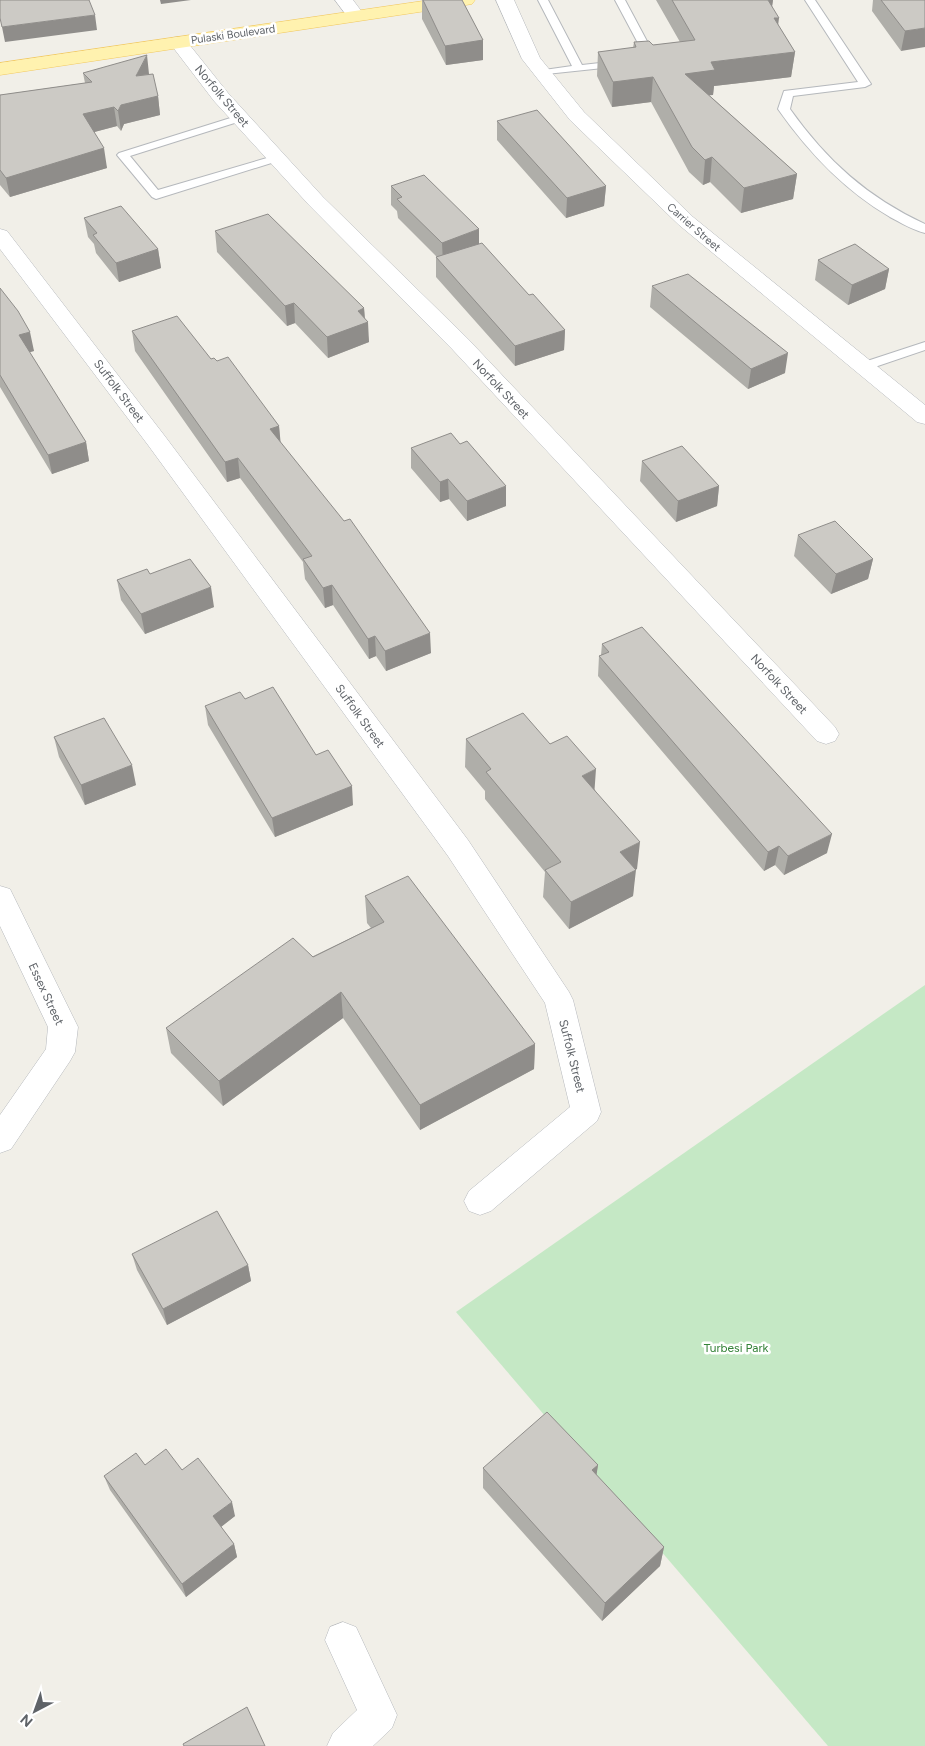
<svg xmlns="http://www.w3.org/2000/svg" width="925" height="1746" viewBox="0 0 925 1746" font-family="Figtree,sans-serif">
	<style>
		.green { fill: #c5e8c5 }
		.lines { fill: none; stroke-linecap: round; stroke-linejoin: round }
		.service-casing { stroke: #b5b8bc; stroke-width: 2 }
		.minor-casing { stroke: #b5b8bc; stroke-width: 1 }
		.primary-casing { stroke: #f2c960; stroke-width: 1 }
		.service { fill: #fff; fill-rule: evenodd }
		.minor { fill: #fff; fill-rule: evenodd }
		.primary { fill: #fff2af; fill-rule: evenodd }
		.wall { fill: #afaea9 }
		.shaded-wall { fill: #8f8d8a }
		.building { fill: #cccac5; stroke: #8f8d8a }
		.labels { text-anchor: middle; stroke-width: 5; stroke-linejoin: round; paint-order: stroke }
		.far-street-label { font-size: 11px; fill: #5f6368; stroke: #fff }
		.street-label { font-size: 12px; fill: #5f6368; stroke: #fff }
		.park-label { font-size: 12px; fill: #348238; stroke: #fff }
	</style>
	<rect width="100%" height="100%" fill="#f1efe8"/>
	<!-- green -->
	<path class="green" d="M925 985V1746H828L456 1312Z"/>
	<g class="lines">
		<!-- service casing -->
		<g class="service-casing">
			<path id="service" d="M538 0H548L582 65 618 61 622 62V66L537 75V71L572 66Z
				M615 0H625L657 60 656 62 652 63 647 60Z
				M805 0H815L871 84 865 87 793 96 790 109C826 160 868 198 925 224V233C913 230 901 223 890 217 844 190 809 153 778 109L784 91 858 82Z
				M240 115 246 118 244 120 130 156 158 190 277 155 283 158 281 160 156 199 152 197 117 155 119 153Z
				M925 342V350L863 371 857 367 858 364Z"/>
		</g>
		<!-- minor casing -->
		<g class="minor-casing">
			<path id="minor" d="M335 0H353L365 16 362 20H350Z
				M496 0H514L540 58 584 112 693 217 925 405V424L917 422 679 225 570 120 522 59Z
				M178 37 184 38 228 93 323 197 468 339 835 727 839 734 835 741 826 744 817 741 452 349 309 205 214 101 172 46 169 42 172 38Z
				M0 229 7 231 164 435 468 840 569 992 573 1000 601 1112 597 1121 491 1211 480 1215 469 1211 464 1201 469 1191 570 1107 545 1003 448 856 148 445 0 249Z
				M0 886 10 889 78 1027 75 1052 70 1061 11 1149 0 1153V1115L46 1049 48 1027 0 926Z
				M343 1622 356 1627 397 1715 392 1728 373 1746H327L333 1733 357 1710 325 1640 330 1627Z"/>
		</g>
		<!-- primary casing -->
		<g class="primary-casing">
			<path id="primary" d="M430 0H475L472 4 466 5 0 75V63Z"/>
		</g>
		<!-- service -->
		<use href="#service" class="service"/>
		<!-- minor -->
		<use href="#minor" class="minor"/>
		<!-- primary -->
		<use href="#primary" class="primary"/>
	</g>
	<!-- wall -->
	<path class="wall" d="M422 0H462L483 40V60L446 65 422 19Z
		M656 0H773L772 6 778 25 795 52 791 77 714 86 713 95H709L797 174 793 199 741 213 710 182 703 185 689 172 651 102 612 107 597 76 598 52 633 48 634 42 653 45 680 42Z
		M873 0H925L901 51 872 11Z
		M83 73 149 74 158 96 160 115 124 124 121 131 117 126 94 132 107 168 10 197 0 185V95L85 83Z
		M497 121 606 186 604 206 566 218 497 140Z
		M391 186 479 244 529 295 565 330 564 350 515 366 436 277V257H437L398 218 397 211 391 205Z
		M84 218 158 249 161 268 119 282 96 253 94 244 88 237Z
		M215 231 364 308 365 318 369 342 328 358 295 323 287 326 217 252Z
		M818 260 889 269 885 289 848 305 815 280Z
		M652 286 785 373 748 389 650 307Z
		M0 288 34 351 29 352 86 442 89 461 52 474 0 387Z
		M132 331 217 361 279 426 280 442 431 653 386 671 376 656 369 659 333 605 325 608 305 579 303 562 240 478 227 482 135 351Z
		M411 448 506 506 467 521 449 499 440 502 411 468Z
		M642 461 719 486 717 506 676 522 640 481Z
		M798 535 873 559 868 579 831 594 794 556Z
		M150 574 214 607 145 634 121 600 117 580Z
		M602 644 827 853 784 875 775 865 764 871 598 676 599 656 601 655Z
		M245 699 316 755 353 805 275 837 208 725 205 706Z
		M54 737 136 785 85 805 59 757Z
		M466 739 550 744 595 790 637 869H635L633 896 569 929 543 897 545 872 485 799V791L465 767Z
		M365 896 535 1044 534 1069 420 1130 343 1018 223 1106 171 1053 166 1028 371 928 367 923Z
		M132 1254 248 1265 251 1281 167 1325 137 1270Z
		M145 1465 182 1470 235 1516 221 1527 234 1544 237 1557 186 1597 110 1490 104 1476Z
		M598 1465 596 1475 664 1547 660 1566 602 1621 483 1488V1468Z"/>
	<!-- shaded-wall -->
	<path class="shaded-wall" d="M160 0H191L161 4Z
		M761 0H773L771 14Z
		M95 15 97 30 5 42 2 27Z
		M774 18H779L776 42Z
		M925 28V47L901 51 905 31Z
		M483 40V60L446 65 445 46Z
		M795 52 791 77 714 86 713 95 683 98 685 74 711 62Z
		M147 55 149 74 136 76Z
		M653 77 651 102 612 107 613 82Z
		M158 96 160 115 124 124 121 131 118 111 121 105Z
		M114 107 117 126 87 134 83 114Z
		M104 148 107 168 10 197 6 178Z
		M712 157 710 182 703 185 705 160Z
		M797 174 793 199 741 213 744 188Z
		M606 186 604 206 566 218 567 198Z
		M479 229V248L443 263 442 243Z
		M158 249 161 268 119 282 116 263Z
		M889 269 885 289 848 305 852 285Z
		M294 303 295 323 287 326 285 306Z
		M364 308 365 323 368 322 369 342 328 358 327 337 358 311Z
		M565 330 564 350 515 366V346Z
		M30 332 34 351 23 354 19 335Z
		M788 353 785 373 748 389 751 369Z
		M279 426 281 446 270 429Z
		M86 442 89 461 52 474 48 455Z
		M238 458 240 478 227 482 225 462Z
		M448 479 449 499 440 502V482Z
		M506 486V506L467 521V501Z
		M719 486 717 506 676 522 678 501Z
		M873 559 868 579 831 594 836 574Z
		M332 585 333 605 325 608 323 588Z
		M211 587 214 607 145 634 141 614Z
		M430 633 431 653 386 671 385 651Z
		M375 636 376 656 369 659 368 639Z
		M132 765 136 785 85 805 81 785Z
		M596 769 594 797 582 776Z
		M352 786 353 805 275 837 272 818Z
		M832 834 827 853 784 875 788 856Z
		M640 842 637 869 617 879 620 852Z
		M779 846 775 865 764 871 768 852Z
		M636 870 633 896 569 929 571 902Z
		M341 992 343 1018 223 1106 219 1081Z
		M535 1044 534 1069 420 1130V1105Z
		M248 1265 251 1281 167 1325 163 1309Z
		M598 1465 595 1485 592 1470Z
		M232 1502 235 1516 217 1530 213 1516Z
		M234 1544 237 1557 186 1597 182 1584Z
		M664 1547 660 1566 602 1621 605 1603Z"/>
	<!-- building -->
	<path class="building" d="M0 0H89L95 15 2 27 0 18Z
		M423 0H462L483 40 445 46Z
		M672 0H768L779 18H774L795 52 711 62 715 70 685 74 797 174 744 188 712 157 705 160 692 147 653 77 613 82 598 52 636 47 634 42 649 41 653 45 695 40Z
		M881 0H925V28L905 31Z
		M147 55 136 76 153 74 158 96 121 105 118 111 114 107 83 114 104 148 6 178 0 170V95L92 82 83 73Z
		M537 110 606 186 567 198 497 121Z
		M424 175 479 229 442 243 397 199 402 197 391 186Z
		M121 206 158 249 116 263 93 235 97 233 84 218Z
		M268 214 364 308 358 311 368 322 327 337 294 303 285 306 215 231Z
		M482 243 529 295 533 294 565 330 515 346 436 257Z
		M855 244 889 269 852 285 818 260Z
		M688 274 788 353 751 369 652 286Z
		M0 288 18 311 30 332 19 335 86 442 48 455 0 375Z
		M177 316 211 359 214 358 217 361 228 357 279 426 270 429 344 521 350 519 430 633 385 651 375 636 368 639 332 585 323 588 303 559 312 556 238 458 225 462 132 331Z
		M451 433 460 444 467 441 506 486 467 501 448 479 440 482 411 448Z
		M682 446 719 486 678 501 642 461Z
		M835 521 873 559 836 574 798 535Z
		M190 559 211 587 141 614 117 580 147 569 150 574Z
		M642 627 832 834 788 856 779 846 768 852 599 656 609 652 602 644Z
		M273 687 316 755 328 750 352 786 272 818 205 706 240 692 245 699Z
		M523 713 550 744 567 736 596 769 582 776 640 842 620 852 636 870 571 902 545 870 561 862 486 772 491 769 466 739Z
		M104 718 132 765 81 785 54 737Z
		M408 876 535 1044 420 1105 341 992 219 1081 166 1028 293 938 313 957 384 922 365 896Z
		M217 1211 248 1265 163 1309 132 1254Z
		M547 1412 598 1465 592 1470 664 1547 605 1603 483 1468Z
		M166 1449 182 1470 198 1458 232 1502 213 1516 234 1544 182 1584 104 1476 136 1453 145 1465Z
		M247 1707 265 1746H184L183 1744Z"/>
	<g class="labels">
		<!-- far-street labels -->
		<g class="far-street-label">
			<text transform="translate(233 34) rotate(-8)" y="4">Pulaski Boulevard</text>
			<text transform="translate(694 227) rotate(41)" y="4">Carrier Street</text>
		</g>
		<!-- street labels -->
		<g class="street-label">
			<text transform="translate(222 96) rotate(50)" y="4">Norfolk Street</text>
			<text transform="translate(501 389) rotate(47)" y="4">Norfolk Street</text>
			<text transform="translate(119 391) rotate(53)" y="4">Suffolk Street</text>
			<text transform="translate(779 684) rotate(47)" y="4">Norfolk Street</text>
			<text transform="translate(360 716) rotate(54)" y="4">Suffolk Street</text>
			<text transform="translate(46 994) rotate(65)" y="4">Essex Street</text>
			<text transform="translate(572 1056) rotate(76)" y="4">Suffolk Street</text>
		</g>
		<!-- park labels -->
		<g class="park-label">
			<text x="736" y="1352">Turbesi Park</text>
		</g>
	</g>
	<!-- north arrow -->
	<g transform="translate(35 1711) rotate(221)" stroke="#ffffff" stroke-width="4" paint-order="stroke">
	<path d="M0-4L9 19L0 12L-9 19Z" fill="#5f6368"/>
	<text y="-8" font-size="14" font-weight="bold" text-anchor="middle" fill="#5f6368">N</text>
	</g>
</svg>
